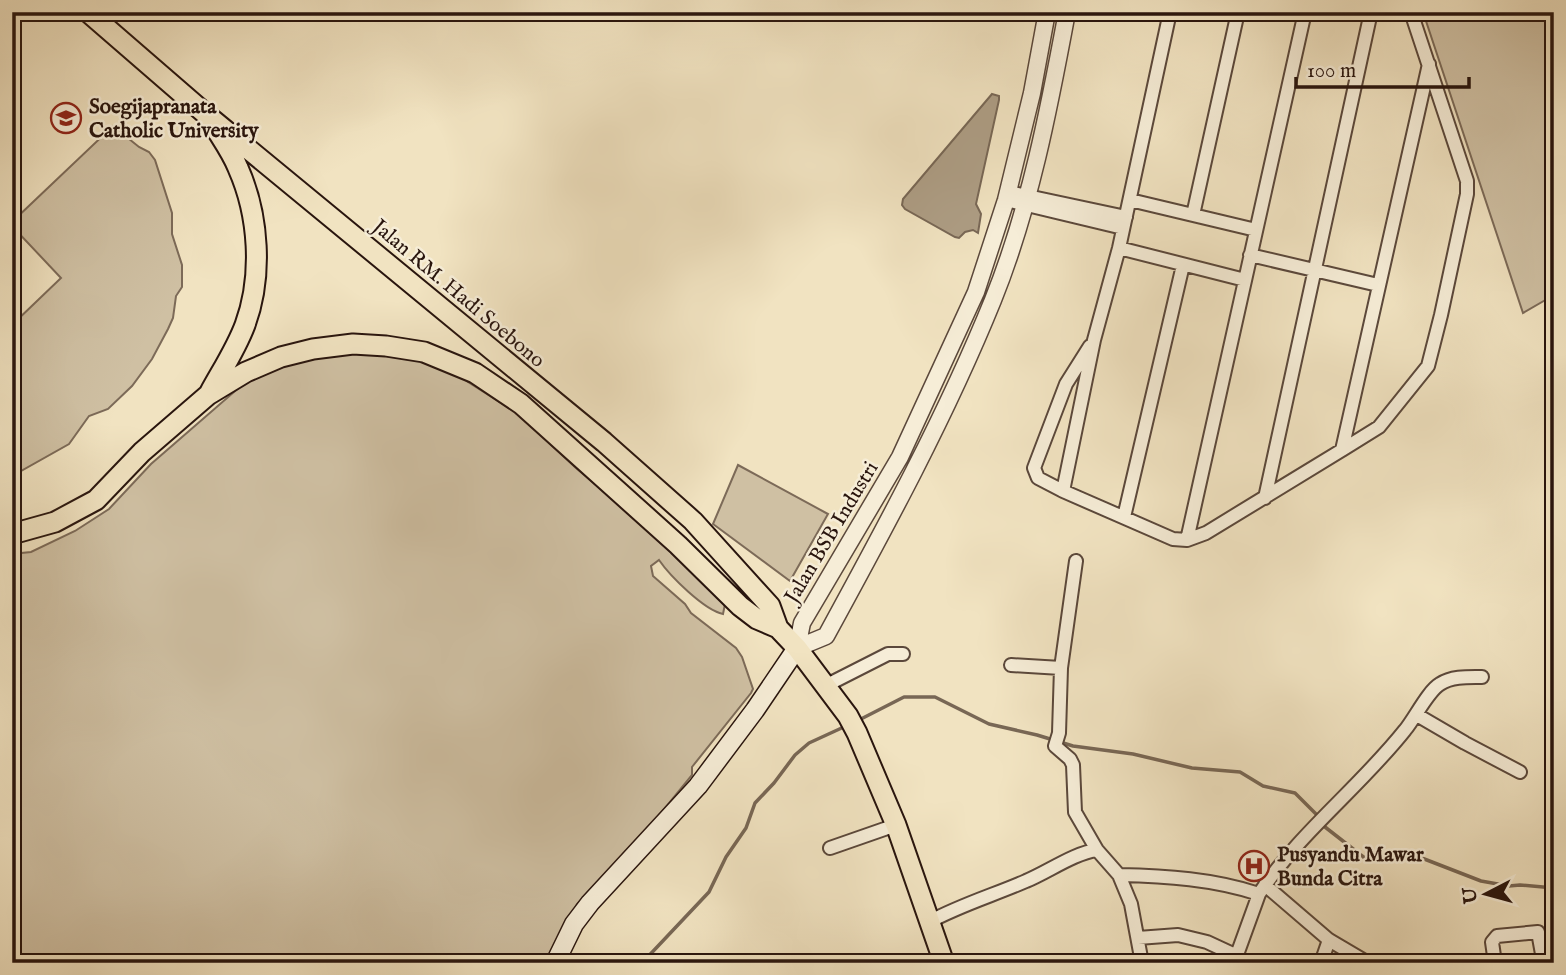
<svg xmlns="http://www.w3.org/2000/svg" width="1566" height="975" viewBox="0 0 1566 975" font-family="'IM FELL English',serif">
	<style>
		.green { fill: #cfc0a3; stroke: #7c6a58; stroke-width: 2 }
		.water { fill: #ad9d84; stroke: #786755; stroke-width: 2 }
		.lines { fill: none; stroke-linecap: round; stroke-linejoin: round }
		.stream { stroke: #786755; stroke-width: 3.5 }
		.minor-casing { stroke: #5b483b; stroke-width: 16 }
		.tertiary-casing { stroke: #5b483b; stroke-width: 19 }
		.secondary-casing { stroke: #29150e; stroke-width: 21 }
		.primary-casing { stroke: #29150e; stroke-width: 23 }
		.minor { stroke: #f6edd7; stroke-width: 12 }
		.tertiary { stroke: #f6edd7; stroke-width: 16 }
		.secondary { stroke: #f6edd7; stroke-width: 18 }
		.primary { stroke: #f1e3c1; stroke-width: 19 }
		.labels { text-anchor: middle; stroke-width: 5; stroke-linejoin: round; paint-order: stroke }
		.poi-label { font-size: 21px; font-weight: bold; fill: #29150e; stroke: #f6edd7; text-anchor: start }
		.street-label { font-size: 21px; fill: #29150e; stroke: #f6edd7 }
	</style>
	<rect width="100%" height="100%" fill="#f1e3c1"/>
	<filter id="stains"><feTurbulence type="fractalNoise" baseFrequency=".00286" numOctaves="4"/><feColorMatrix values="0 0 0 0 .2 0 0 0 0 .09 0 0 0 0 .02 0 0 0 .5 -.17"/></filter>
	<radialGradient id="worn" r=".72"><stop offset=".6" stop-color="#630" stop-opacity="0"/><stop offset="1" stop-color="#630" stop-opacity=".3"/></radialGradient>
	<!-- green -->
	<path class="green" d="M1423 12H1554V295L1523 313Z
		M113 126 139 147 149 152 155 160 172 213V234L182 265V287L176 296 173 318 168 329 152 359 132 386 108 409 89 416 69 444 12 476V325L61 278 12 226V222Z
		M378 352 450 367 468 382 517 413 576 468 668 546 725 604 723 614C704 610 670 576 659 560L651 566 653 576 685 604 691 613 736 648 742 657 753 689 751 693 692 767V775L648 829 577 904 547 963H12V554L31 552 75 531 109 509 151 464 242 385 286 362 317 353Z
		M738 465 828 514 790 581 713 524Z"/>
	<!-- water -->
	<path class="water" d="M992 94 999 96V100L976 204 981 214 978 233 973 230 965 232 959 238 955 237 905 209 902 205 903 199Z"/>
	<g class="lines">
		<!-- stream -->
		<path class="stream" d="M859 720 904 697H935L989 724 1037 735 1073 746 1133 754 1192 768 1240 772 1263 786 1295 793 1318 816
			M1325 827 1366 859 1414 855 1481 881 1509 886 1520 885 1554 888
			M642 963 709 892 726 857 746 828 755 803 774 783 795 755 809 743 846 726"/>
		<!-- minor casing -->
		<g class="minor-casing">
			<path id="minor" d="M1170 12 1119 248 1094 340 1063 491 1173 539 1187 540 1206 533 1342 450 1429 64
				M1008 192 1126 217
				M1006 200 1123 228
				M1130 200 1256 230
				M1193 215 1238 12
				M1119 248 1245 280
				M1250 255 1378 285
				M1342 450 1379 427 1428 366 1441 315 1467 194V181L1411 12
				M1063 491 1038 478 1034 468 1066 384 1090 346
				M1265 498 1371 12
				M1124 517 1183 265
				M1187 540 1305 12
				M1076 561 1061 668 1059 733 1055 746 1070 759 1073 765 1075 812 1097 850 1119 875 1131 904 1142 963
				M1011 665 1061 668
				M825 686 888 654H903
				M1417 715 1465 743 1520 772
				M830 848 896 825
				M1119 875C1166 876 1214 879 1259 894
				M1265 885 1329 940 1368 963
				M929 922C960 905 994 895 1026 881 1048 872 1074 853 1097 850
				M1138 938 1178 935 1207 942 1235 955
				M1234 963 1259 894C1299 833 1360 787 1405 730 1415 718 1428 691 1440 684 1452 676 1469 677 1482 677
				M1321 963 1329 940
				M1495 963 1492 942 1497 936 1538 932 1542 954"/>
		</g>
		<!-- tertiary casing -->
		<g class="tertiary-casing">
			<path id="tertiary" d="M797 648 826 636C886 526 946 416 993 300 1030 208 1049 109 1067 12
				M797 648 802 623 900 457 976 292 1006 200 1032 93 1047 12"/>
		</g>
		<!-- secondary casing -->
		<g class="secondary-casing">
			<path id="secondary" d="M555 963 574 924 590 903 698 786 755 710 797 648"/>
		</g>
		<!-- primary casing -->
		<g class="primary-casing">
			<path id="primary" d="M88 12 208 116 604 442 693 521 770 606 778 628
				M210 392C222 370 236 349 245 325 263 276 259 215 238 168 232 153 222 139 214 126
				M12 534 55 522 96 500 142 452 208 395 246 372 281 357 313 349 353 344 386 346 424 352 475 373 521 404 678 545 740 606 757 619 778 628 797 648 848 716 857 733 896 825 944 963"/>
		</g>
		<!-- minor -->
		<use href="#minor" class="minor"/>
		<!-- tertiary -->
		<use href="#tertiary" class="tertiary"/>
		<!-- secondary -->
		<use href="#secondary" class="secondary"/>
		<!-- primary -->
		<use href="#primary" class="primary"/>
	</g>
	<!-- icons -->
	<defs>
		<g id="university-ring" transform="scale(1.575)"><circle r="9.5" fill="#f6edd7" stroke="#8f2418" stroke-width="1.5"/><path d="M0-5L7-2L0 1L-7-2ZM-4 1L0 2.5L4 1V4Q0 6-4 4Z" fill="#8f2418"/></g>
		<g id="hospital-ring" transform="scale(1.575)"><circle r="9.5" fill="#f6edd7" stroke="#8f2418" stroke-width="1.5"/><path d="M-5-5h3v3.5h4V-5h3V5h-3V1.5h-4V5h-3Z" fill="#8f2418"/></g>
	</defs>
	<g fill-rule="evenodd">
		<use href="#university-ring" x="66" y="118"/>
		<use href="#hospital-ring" x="1254" y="866"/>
	</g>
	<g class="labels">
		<!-- poi labels -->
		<g class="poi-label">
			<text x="89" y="113">Soegijapranata<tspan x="89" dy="24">Catholic University</tspan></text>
			<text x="1277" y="861">Pusyandu Mawar<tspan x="1277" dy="24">Bunda Citra</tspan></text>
		</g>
		<!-- street labels -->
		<g class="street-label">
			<text transform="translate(459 293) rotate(40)" y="7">Jalan RM. Hadi Soebono</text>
			<text transform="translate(831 532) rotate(-59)" y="7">Jalan BSB Industri</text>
		</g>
	</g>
	<!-- margin -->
	<rect width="1566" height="975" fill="none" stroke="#f1e3c1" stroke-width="42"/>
	<rect x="14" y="14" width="1538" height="947" fill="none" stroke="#29150e" stroke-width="3.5"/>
	<rect x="21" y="21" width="1524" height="933" fill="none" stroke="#29150e" stroke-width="2"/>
	<!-- north arrow -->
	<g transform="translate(1486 894) rotate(264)" stroke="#f6edd7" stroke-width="5" paint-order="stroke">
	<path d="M0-5L12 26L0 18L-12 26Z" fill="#29150e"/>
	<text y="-10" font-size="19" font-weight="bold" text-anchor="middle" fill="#29150e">U</text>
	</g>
	<!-- scale -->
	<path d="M1296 77v10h173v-10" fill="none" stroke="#29150e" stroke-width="3.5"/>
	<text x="1307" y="77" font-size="21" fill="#29150e" stroke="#f6edd7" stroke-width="5" paint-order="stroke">100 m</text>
	<rect width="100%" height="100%" filter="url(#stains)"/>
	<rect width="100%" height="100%" fill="url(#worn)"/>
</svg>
